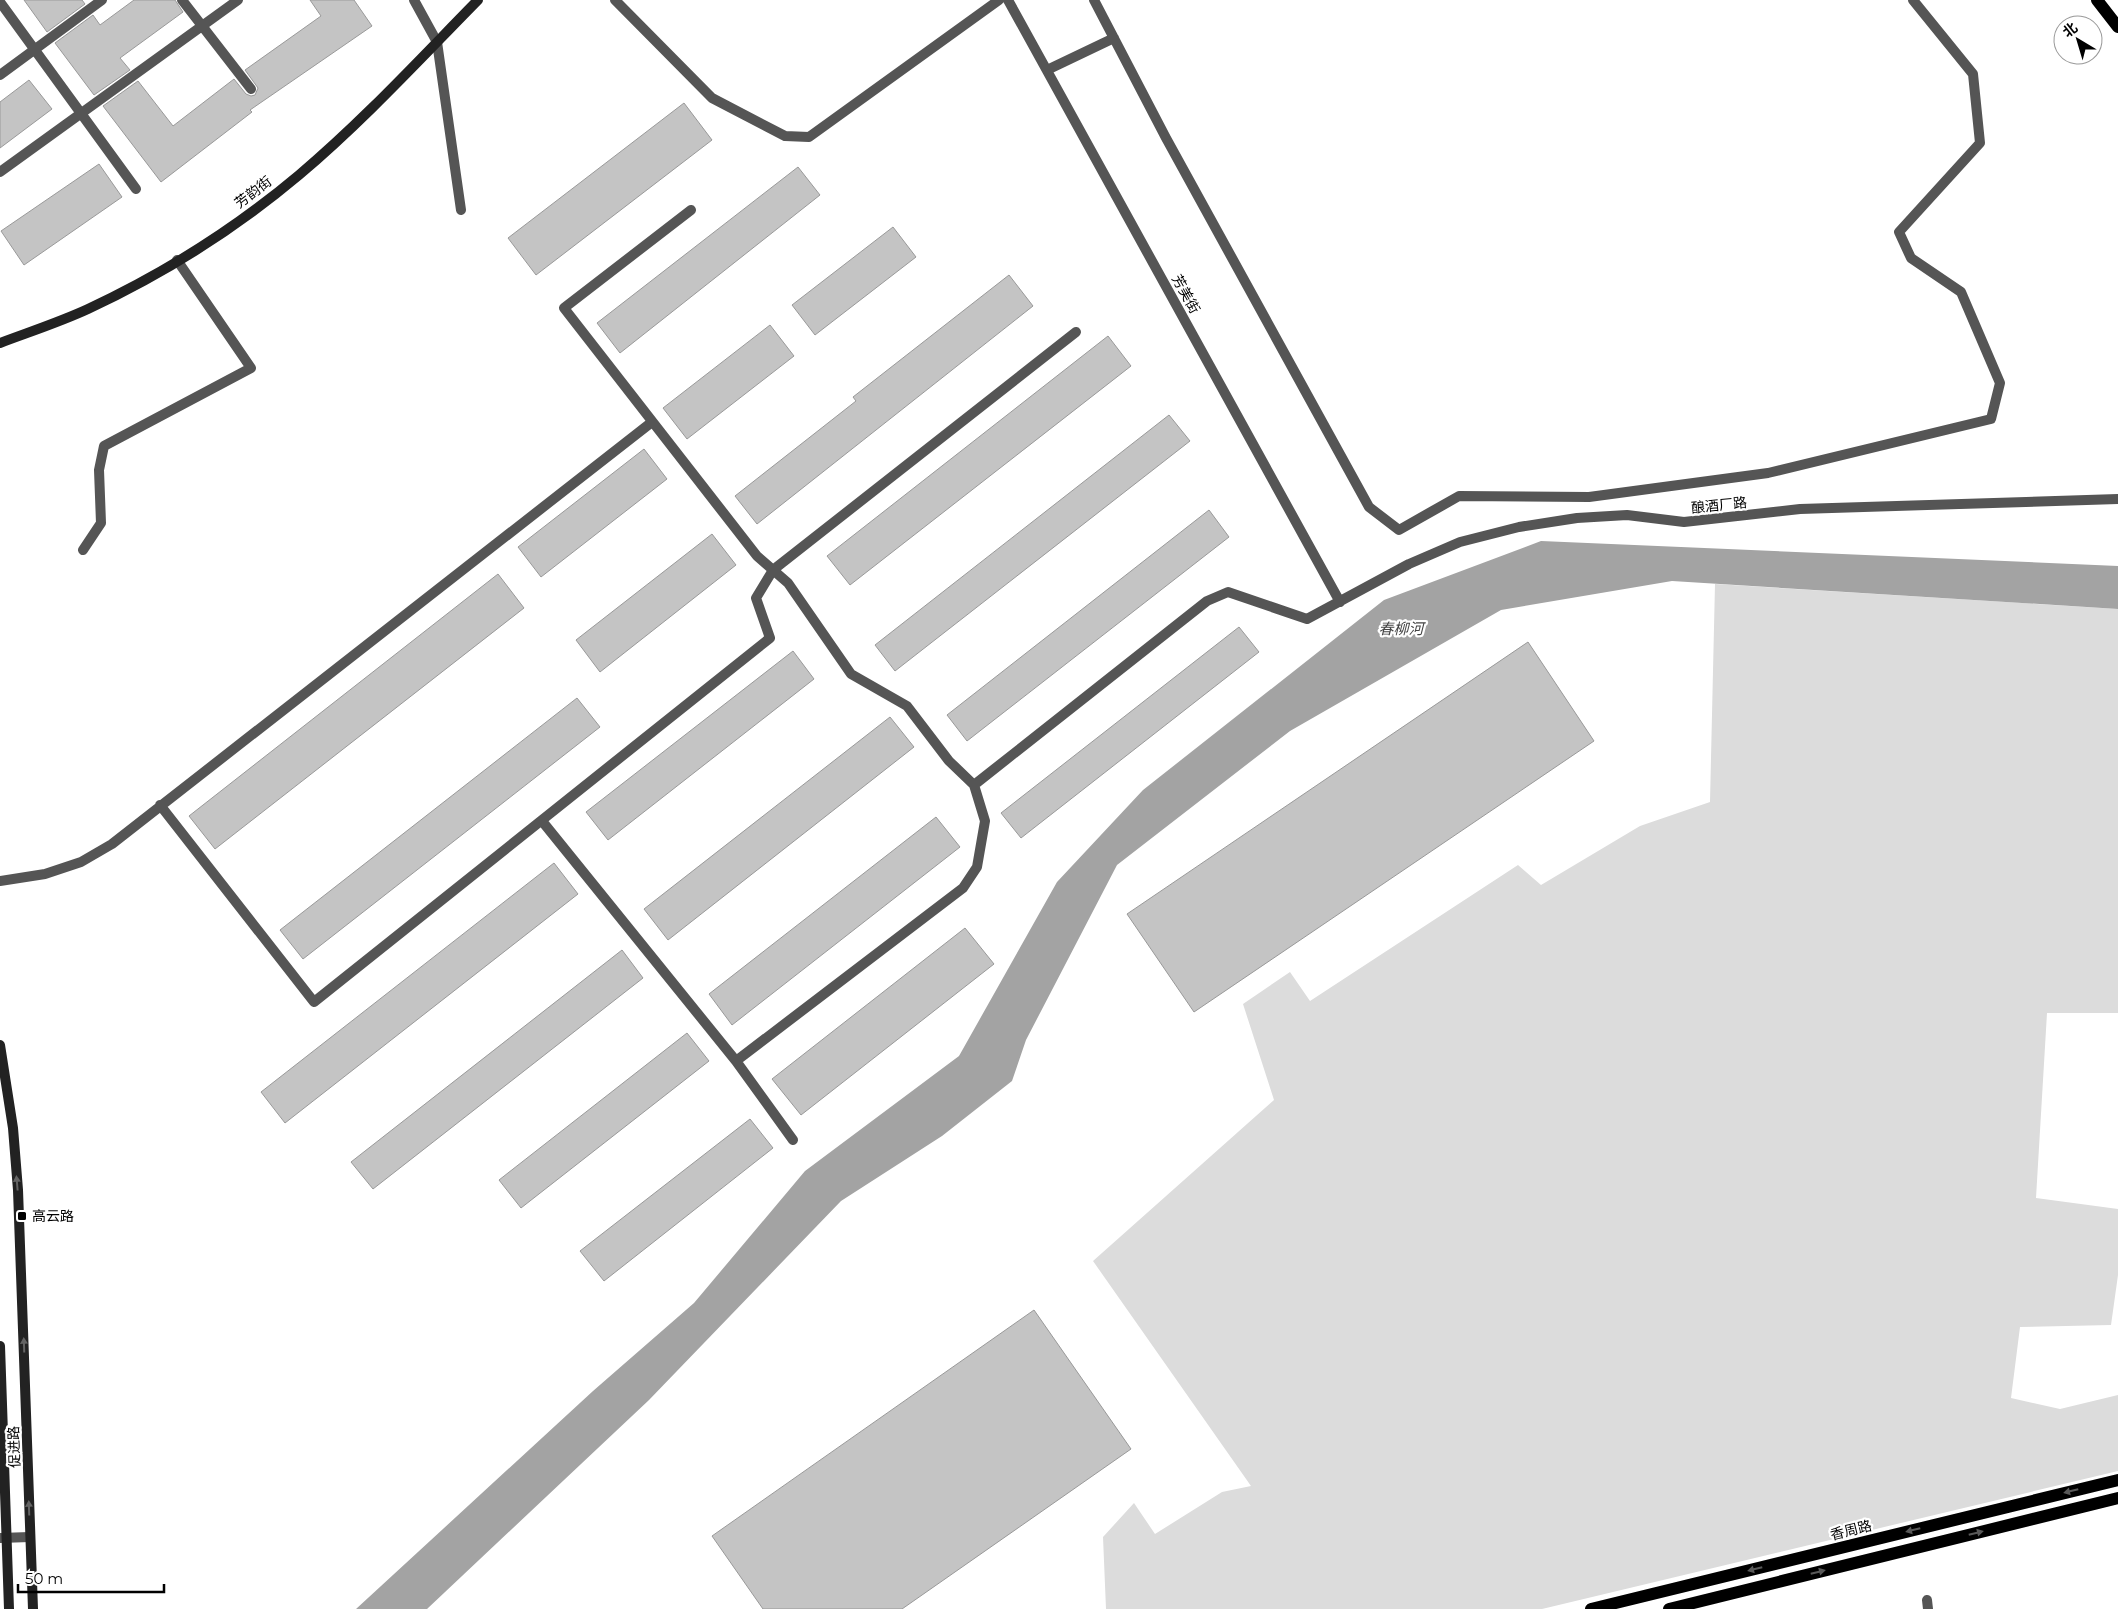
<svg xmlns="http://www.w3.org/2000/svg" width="2118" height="1609" viewBox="0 0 2118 1609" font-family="Montserrat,'Noto Sans SC',sans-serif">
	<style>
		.green { fill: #dcdcdc }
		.water { fill: #a3a3a3 }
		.building { fill: #c4c4c4; stroke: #999 }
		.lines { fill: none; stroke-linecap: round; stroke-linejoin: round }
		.street { stroke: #555; stroke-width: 10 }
		.secondary { stroke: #222; stroke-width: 10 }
		.primary { stroke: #000; stroke-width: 12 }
		.oneway { fill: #646464 }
		.oneway2 { fill: #595959 }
		.poi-dot { fill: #000; stroke: #fff; stroke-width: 2 }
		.labels { text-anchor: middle; stroke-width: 4.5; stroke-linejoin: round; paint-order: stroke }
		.street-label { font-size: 14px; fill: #000; stroke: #fff }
		.poi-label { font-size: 14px; fill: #000; stroke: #fff; text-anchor: start }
		.water-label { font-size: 15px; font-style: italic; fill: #444; stroke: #fff }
	</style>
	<rect width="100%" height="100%" fill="#fff"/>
	<!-- green -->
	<path class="green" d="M1715 584 2118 609V1013H2047L2036 1198 2118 1209V1275L2111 1325 2020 1327 2011 1398 2060 1409 2118 1395V1471L1542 1609H1106L1103 1537 1134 1503 1155 1534 1222 1492 1251 1486 1093 1261 1274 1100 1243 1004 1290 972 1310 1001 1518 865 1541 885 1640 826 1710 802Z"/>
	<!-- water -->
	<path class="water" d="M1541 541 2118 566V609L1672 581 1501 610 1290 731 1117 865 1026 1040 1012 1081 942 1136 841 1201 649 1400 427 1609H356L593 1391 694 1303 805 1171 959 1056 1057 882 1143 790 1384 600Z"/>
	<!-- building -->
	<path class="building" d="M24 0H82L85 4 47 32Z
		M134 0H175L183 12 120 58 130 70 94 95 55 43 93 15 100 25Z
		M310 0H354L372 26 250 110 252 112 161 182 103 106 138 81 173 126 234 79 246 94 251 96 255 95 258 88 245 70 321 16Z
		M29 80 52 109 0 148V102Z
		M684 103 712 140 536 275 508 238Z
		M99 164 122 197 24 265 1 231Z
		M798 167 820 195 620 353 597 323Z
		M893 227 916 257 815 335 792 305Z
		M1009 275 1033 306 757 524 735 496 856 401 853 397Z
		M770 325 794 356 687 439 663 408Z
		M1108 336 1131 366 850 585 827 556Z
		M1169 415 1190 441 895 671 875 645Z
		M644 449 667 479 541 577 518 547Z
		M1209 510 1229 537 967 741 947 715Z
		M712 534 736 565 600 672 576 640Z
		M498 574 524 608 215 849 189 816Z
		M1239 627 1259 652 1021 838 1001 813Z
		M1528 642 1594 741 1194 1012 1127 914Z
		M793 651 814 679 608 840 586 812Z
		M577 698 600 727 303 959 280 930Z
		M890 717 914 747 668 940 644 909Z
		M936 817 960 847 732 1025 709 994Z
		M554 863 578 894 285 1123 261 1092Z
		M965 928 994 964 801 1115 772 1079Z
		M622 950 643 978 373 1189 351 1162Z
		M687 1033 709 1061 521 1208 499 1180Z
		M750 1119 773 1148 604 1281 580 1251Z
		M1034 1310 1131 1449 902 1609H763L712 1536Z"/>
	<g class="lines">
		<!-- street -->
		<path class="street" d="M182 0 251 89
			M414 0 437 42 461 210
			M615 0 712 98 785 136 809 137 999 0
			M1008 0 1340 602
			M1094 0 1166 138 1369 507 1399 530 1459 496 1589 497 1768 473 1991 419 2000 383 1961 292 1911 258 1899 232 1980 143 1973 74 1913 0
			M0 2 136 189
			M1047 70 1114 38
			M0 75 102 0
			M0 172 238 0
			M691 210 564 308 757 556 788 583 851 674 907 706 949 761 974 785 985 821 977 867 963 888 736 1061
			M83 550 101 523 99 470 104 446 251 368 177 260
			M974 785 1207 601 1228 592 1307 619 1409 564 1460 542 1519 527 1577 518 1627 515 1684 522 1800 509 2118 499
			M160 805 314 1002 770 638 756 598 773 570 1076 332
			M542 821 736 1061 793 1140
			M0 881 45 874 81 862 112 844 652 422
			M0 1538 30 1537
			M1927 1600 1928 1609"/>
		<!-- secondary -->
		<path class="secondary" d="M0 343C29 332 60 322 88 309 163 274 236 228 299 175 363 121 420 59 478 0
			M0 1045 13 1128 18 1190 33 1609
			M0 1346 9 1609"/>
		<!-- primary -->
		<path class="primary" d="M2097 0 2118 27
			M1591 1609 2118 1480
			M1669 1609 2118 1498"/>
	</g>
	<!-- one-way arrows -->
	<defs><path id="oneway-solid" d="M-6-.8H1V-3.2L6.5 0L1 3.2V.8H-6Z" transform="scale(1.25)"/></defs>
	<g class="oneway">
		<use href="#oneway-solid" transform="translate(17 1183) rotate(-95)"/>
		<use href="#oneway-solid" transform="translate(24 1345) rotate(-92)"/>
		<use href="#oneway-solid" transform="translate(29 1508) rotate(-92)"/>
	</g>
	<g class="oneway2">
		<use href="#oneway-solid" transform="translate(2071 1491) rotate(166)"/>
		<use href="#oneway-solid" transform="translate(1913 1530) rotate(166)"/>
		<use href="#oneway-solid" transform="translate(1976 1533) rotate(-14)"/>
		<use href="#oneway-solid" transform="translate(1755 1569) rotate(166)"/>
		<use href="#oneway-solid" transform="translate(1818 1572) rotate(-14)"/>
	</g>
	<!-- markers -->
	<rect class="poi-dot" x="17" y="1211" width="10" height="10" rx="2.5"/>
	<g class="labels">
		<!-- street labels -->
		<g class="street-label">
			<text transform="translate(253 192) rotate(-37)" y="5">芳韵街</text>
			<text transform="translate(1186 294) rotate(61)" y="5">芳美街</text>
			<text transform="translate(1719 505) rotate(-6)" y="5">酿酒厂路</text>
			<text transform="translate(14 1447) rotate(-92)" y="5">促进路</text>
			<text transform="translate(1851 1530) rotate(-14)" y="5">香周路</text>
		</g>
		<!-- poi labels -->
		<g class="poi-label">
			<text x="32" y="1221">高云路</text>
		</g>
		<!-- water labels -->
		<g class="water-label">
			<text x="1401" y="634">春柳河</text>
		</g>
	</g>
	<!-- north arrow -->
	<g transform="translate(2078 40) rotate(322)"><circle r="24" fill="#ffffff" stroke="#999999"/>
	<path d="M0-4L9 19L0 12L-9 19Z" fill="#000000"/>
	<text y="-8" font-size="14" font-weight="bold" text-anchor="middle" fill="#000000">北</text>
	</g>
	<!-- scale -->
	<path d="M18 1584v8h146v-8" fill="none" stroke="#000000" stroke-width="2.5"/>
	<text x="25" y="1584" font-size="15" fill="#000000" stroke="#ffffff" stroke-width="4" paint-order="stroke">50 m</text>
</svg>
